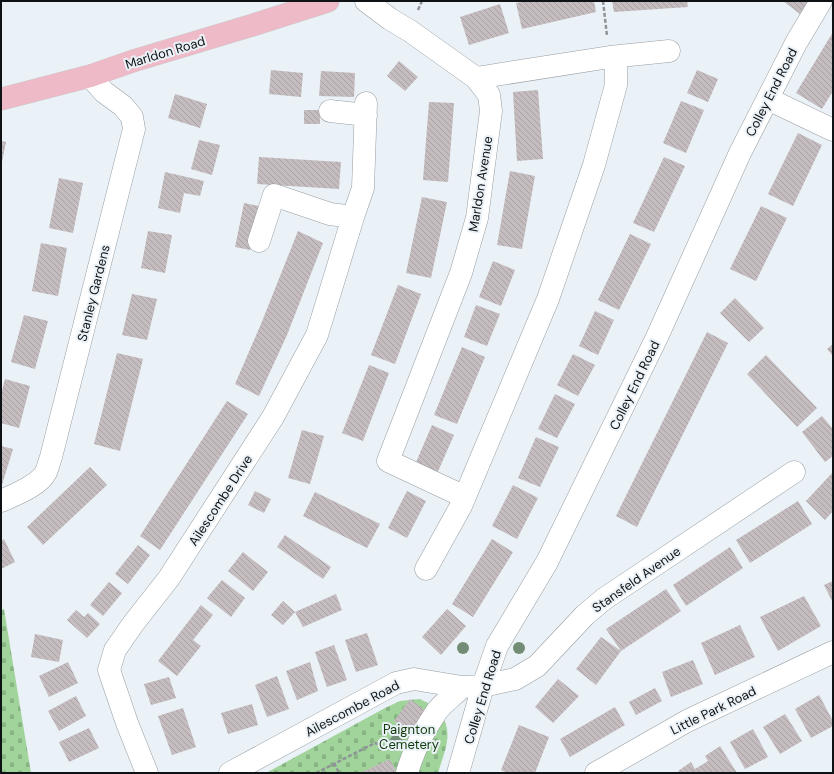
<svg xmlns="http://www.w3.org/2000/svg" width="834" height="774" viewBox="0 0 834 774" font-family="'DM Sans',sans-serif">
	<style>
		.cemetery { fill: url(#cemetery-stones) }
		.building { fill: url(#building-back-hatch) }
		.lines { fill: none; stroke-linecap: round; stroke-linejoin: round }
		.minor-casing { stroke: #979da2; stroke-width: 23 }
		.major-casing { stroke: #cacbcb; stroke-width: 23 }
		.path { stroke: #8f9498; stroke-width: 2.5; stroke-dasharray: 4 2; stroke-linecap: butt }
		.minor { stroke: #fff; stroke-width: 22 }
		.major { stroke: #eebac8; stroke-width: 22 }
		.tree { fill: #728c75 }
		.labels { text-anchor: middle; stroke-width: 4; stroke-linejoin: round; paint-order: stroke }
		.street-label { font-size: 13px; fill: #0f1214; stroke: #eaf1f7 }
		.park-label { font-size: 13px; fill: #103a0a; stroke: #eaf1f7 }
	</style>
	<defs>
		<pattern id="cemetery-stones" width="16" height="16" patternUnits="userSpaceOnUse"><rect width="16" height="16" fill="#a1d49a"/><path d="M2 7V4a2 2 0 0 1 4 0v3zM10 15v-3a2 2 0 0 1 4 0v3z" fill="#89b584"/></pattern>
		<pattern id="building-back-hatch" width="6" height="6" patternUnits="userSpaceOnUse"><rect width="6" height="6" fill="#c4bcbf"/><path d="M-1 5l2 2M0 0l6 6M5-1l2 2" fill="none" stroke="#a7a1a3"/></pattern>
	</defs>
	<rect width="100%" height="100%" fill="#eaf1f7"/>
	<!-- cemetery -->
	<path class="cemetery" d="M4 609 31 773H1V610Z
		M420 699C426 702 434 706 438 711 456 730 444 752 438 773H266L385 708 400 701Z"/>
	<!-- building -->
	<path class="building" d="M527 1H594L596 12 522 29 516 3Z
		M612 1H687L688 7 614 12Z
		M783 1H810L800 14Z
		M500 4 509 33 469 45 460 17Z
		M833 32V91L822 109 796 93Z
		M399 61 418 77 405 91 387 76Z
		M271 70 303 73 301 97 269 94Z
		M697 70 718 79 708 102 687 93Z
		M321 71 355 73 354 97 319 96Z
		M538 90 543 159 517 161 513 92Z
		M175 94 207 104 200 128 168 118Z
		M681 101 704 110 686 153 663 143Z
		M429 102 454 103 448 182 423 180Z
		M304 110H320V124H304Z
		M798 133 822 145 793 206 768 194Z
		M199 140 220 145 212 175 191 169Z
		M1 141 6 142 2 162H1Z
		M259 157 341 162 339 189 257 184Z
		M664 157 685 166 654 232 633 223Z
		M510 171 535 176 522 249 497 245Z
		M165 172 204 181 200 196 184 193 180 213 158 208Z
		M59 178 83 183 73 233 49 228Z
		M422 197 447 202 431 278 406 273Z
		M244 203 259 206 250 250 235 247Z
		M761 206 787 218 756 281 730 269Z
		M148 231 172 235 165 273 141 268Z
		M298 231 323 243 287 335 259 396 235 384 261 324Z
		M630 234 651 244 619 310 598 300Z
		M41 243 67 248 58 296 32 291Z
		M493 261 515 270 501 306 479 297Z
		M398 285 421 294 395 364 371 355Z
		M132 294 157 299 147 340 122 335Z
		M735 298 764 328 749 342 720 313Z
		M476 305 500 314 487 346 464 337Z
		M595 311 614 320 598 355 579 346Z
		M24 315 48 321 35 369 11 362Z
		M707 332 728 343 637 527 616 516Z
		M833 344V356L827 349Z
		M462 347 485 357 457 424 434 415Z
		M117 353 143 359 120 451 94 444Z
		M573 354 595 365 578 396 557 385Z
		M766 355 817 408 797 427 747 374Z
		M369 365 389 373 363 441 342 433Z
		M5 379 30 386 19 428 1 423V394Z
		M555 394 575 404 557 438 538 429Z
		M227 401 248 414 160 550 140 536Z
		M822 416 833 429V456L825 462 802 432Z
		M432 425 454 435 436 476 414 467Z
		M302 430 324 436 310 484 288 478Z
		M536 437 559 447 540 487 518 478Z
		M1 446 13 449 1 488Z
		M90 467 107 485 43 545 27 527Z
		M833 472V511L825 520 806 501Z
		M513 485 538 498 517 539 492 526Z
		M255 491 271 499 264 513 248 505Z
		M407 491 426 501 407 538 388 528Z
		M315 492 380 524 367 548 303 516Z
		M798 501 812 524 750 563 736 540Z
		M285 535 331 567 323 579 277 547Z
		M4 539 15 562 1 569V541Z
		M492 539 513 552 473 617 452 604Z
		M138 545 150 555 128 584 115 574Z
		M730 547 743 568 686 606 673 585Z
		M243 552 268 572 253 591 228 571Z
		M222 580 245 598 231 617 207 598Z
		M833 581V603L824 585Z
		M109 582 122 593 103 616 90 605Z
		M666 589 681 611 621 651 596 685 576 669 601 637 621 651 606 629Z
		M336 594 342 610 303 627 295 612 283 625 271 615 283 601 295 612Z
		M804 596 821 626 778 651 760 617Z
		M201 605 213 615 193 640 201 646 177 676 158 661Z
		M447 609 466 626 441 655 422 637Z
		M76 610 84 617 88 613 100 624 87 638 67 620Z
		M740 625 755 657 715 675 701 643Z
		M367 633 378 665 356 672 345 640Z
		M35 634 63 640 59 662 31 657Z
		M334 645 347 680 327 687 315 652Z
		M693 660 703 684 671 697 662 672Z
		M68 662 78 683 49 697 39 676Z
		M310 662 318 691 297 700 286 671Z
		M277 676 289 709 267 717 255 685Z
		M169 677 176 698 151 705 144 684Z
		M558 679 579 696 553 723 535 707Z
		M655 688 662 701 636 715 629 702Z
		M819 695 833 721V726L811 738 795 709Z
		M76 696 86 716 59 731 48 711Z
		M410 699 432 716 416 738 394 721Z
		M252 704 258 725 228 734 221 713Z
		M615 707 625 725 570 757 560 739Z
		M183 708 196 747 172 755 158 716Z
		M785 714 802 741 780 754 763 727Z
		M519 725 549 737 535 773H507L501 770Z
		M89 728 99 748 69 762 59 742Z
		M753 729 768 757 745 769 730 742Z
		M720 746 737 773H679L678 771 691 762 695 769 708 761 705 756Z
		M390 759 397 773H360Z"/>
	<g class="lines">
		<!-- minor casing -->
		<g class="minor-casing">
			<path id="minor" d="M366 1 390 19 410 31 476 78 489 95 491 111 477 218 461 273 388 461 465 497
				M610 57 669 51
				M768 99 833 130
				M330 111 366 115
				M353 217 363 188 366 103
				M1 501C14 495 39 486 46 472 48 468 49 462 51 457L134 129 132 117 123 106 104 92 90 76
				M426 569 461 506 548 299 594 165 616 85V67L610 57 476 78
				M147 773 127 723 109 670 115 650 133 624 169 578 273 417 317 335 353 217 330 214 274 195 259 241
				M230 773 396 683 414 679 462 687 483 686 515 679 537 666 585 615 604 599 794 472
				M407 773C413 751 424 730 437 711 444 702 454 695 462 687
				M458 773 483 686 497 646 547 562 657 337 740 153 796 43 821 1
				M596 773 687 721 833 652"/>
		</g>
		<!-- major casing -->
		<g class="major-casing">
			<path id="major" d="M1 99 90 76 133 61 253 25 328 1"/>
		</g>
		<!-- path -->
		<path class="path" d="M603 1 607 36
			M418 10 422 1
			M334 763 339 773
			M316 773 375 743 392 750"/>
		<!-- minor -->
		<use href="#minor" class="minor"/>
		<!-- major -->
		<use href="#major" class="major"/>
	</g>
	<!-- trees -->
	<g class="tree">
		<circle cx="463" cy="648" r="6"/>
		<circle cx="519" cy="648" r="6"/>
		<circle cx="396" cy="741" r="6"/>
	</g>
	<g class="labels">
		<!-- street labels -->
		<g class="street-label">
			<text transform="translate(165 52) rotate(-17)" y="5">Marldon Road</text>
			<text transform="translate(771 92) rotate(-63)" y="5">Colley End Road</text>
			<text transform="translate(480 184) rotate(-81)" y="5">Marldon Avenue</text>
			<text transform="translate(93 293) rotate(-76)" y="5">Stanley Gardens</text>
			<text transform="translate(634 385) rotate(-64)" y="5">Colley End Road</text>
			<text transform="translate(220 500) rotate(-57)" y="5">Ailescombe Drive</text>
			<text transform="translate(636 579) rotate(-35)" y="5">Stansfeld Avenue</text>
			<text transform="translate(482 697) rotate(-73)" y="5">Colley End Road</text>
			<text transform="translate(352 708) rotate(-28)" y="5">Ailescombe Road</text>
			<text transform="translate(713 710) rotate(-26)" y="5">Little Park Road</text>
		</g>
		<!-- park labels -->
		<g class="park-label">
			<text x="409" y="734">Paignton<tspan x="409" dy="15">Cemetery</tspan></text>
		</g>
	</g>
	<!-- border -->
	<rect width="834" height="774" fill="none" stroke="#0f1214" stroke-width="4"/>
</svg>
